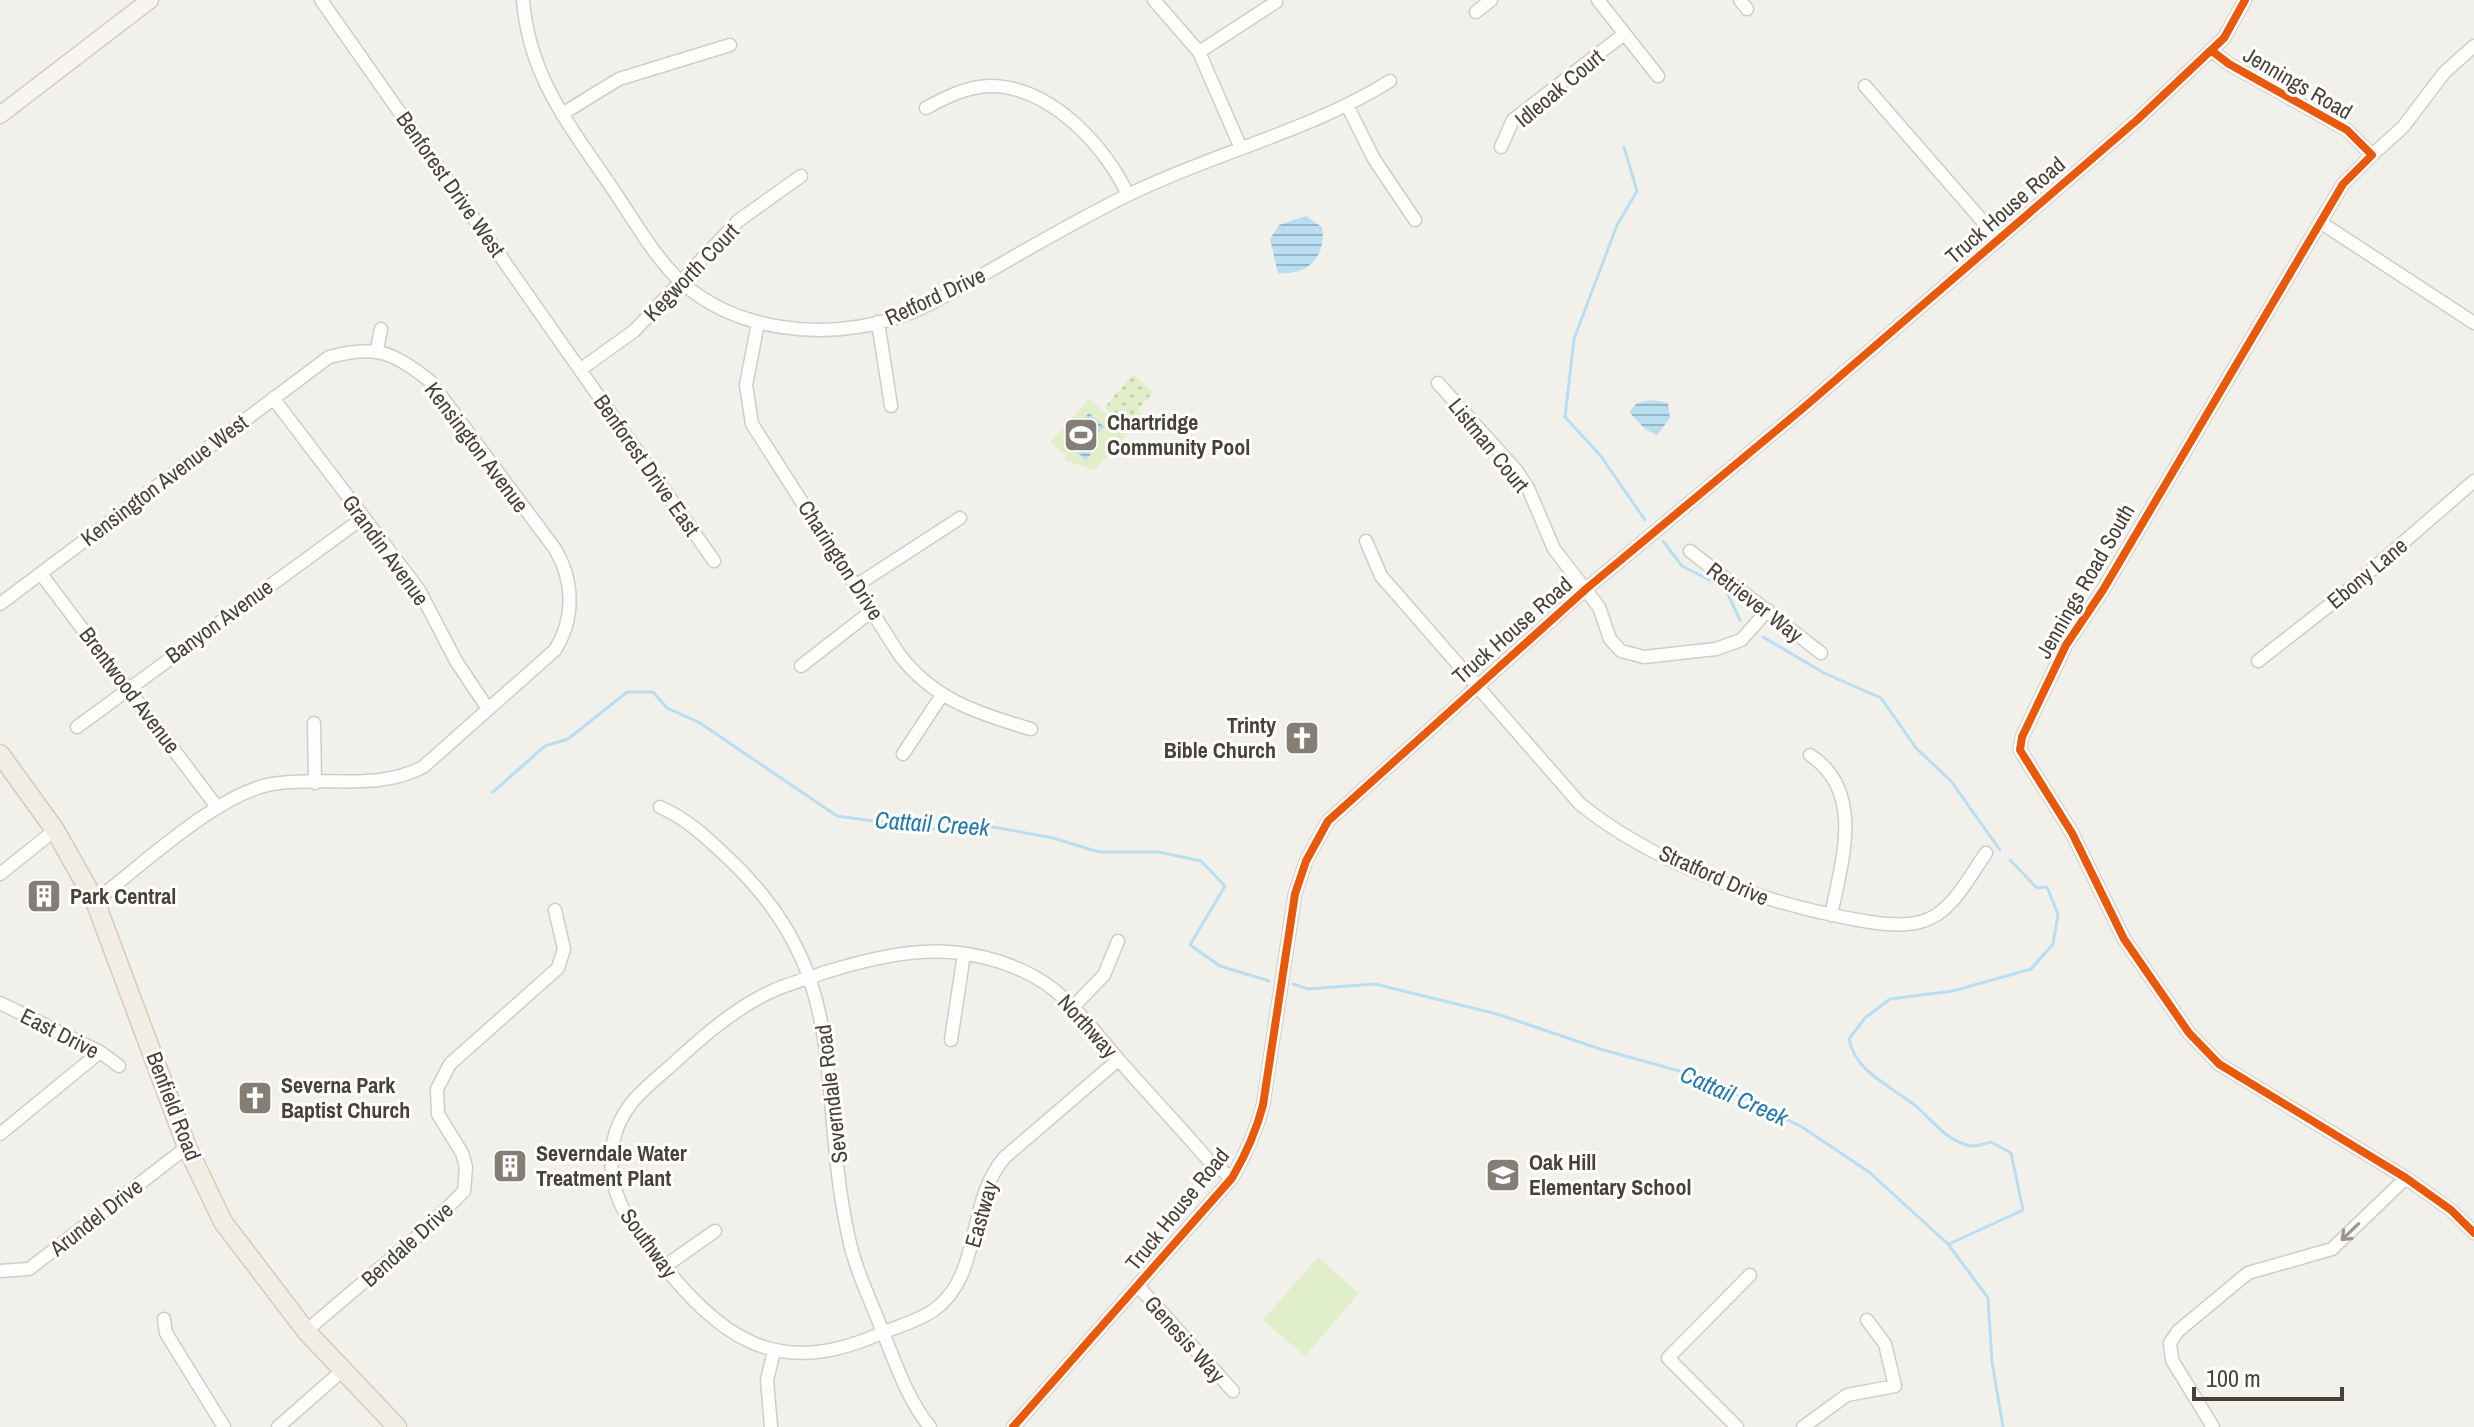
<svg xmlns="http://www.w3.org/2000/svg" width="2474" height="1427" viewBox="0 0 2474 1427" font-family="'Archivo Narrow',sans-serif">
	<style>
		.park { fill: url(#park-dots) }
		.garden { fill: #e0eec9 }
		.water { fill: url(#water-rules) }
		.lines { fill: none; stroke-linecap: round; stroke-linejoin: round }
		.stream { stroke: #b9def2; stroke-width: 3 }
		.street-casing { stroke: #d0cdc8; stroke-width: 15 }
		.secondary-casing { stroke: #d3cec3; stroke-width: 19 }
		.primary-casing { stroke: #d5cbb7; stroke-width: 21 }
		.street { stroke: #fdfdfc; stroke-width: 12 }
		.secondary { stroke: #f7f5ef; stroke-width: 16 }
		.primary { stroke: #f1ede4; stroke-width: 18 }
		.cycleway-casing { stroke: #fff; stroke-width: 13 }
		.cycleway { stroke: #e8590c; stroke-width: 8 }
		.oneway { stroke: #9a968f }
		.labels { text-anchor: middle; stroke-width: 6; stroke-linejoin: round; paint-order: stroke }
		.street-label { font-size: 22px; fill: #494136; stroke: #fff }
		.poi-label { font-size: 22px; font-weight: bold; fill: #494136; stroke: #fff; text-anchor: start }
		.water-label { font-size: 24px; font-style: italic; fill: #2578ab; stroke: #fff }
	</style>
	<defs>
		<pattern id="park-dots" width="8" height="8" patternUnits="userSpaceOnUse" patternTransform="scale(2)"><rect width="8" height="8" fill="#e0eec9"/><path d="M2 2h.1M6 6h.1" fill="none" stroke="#c2cdad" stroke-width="1.8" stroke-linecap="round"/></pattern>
		<pattern id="water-rules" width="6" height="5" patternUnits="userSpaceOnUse" patternTransform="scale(2)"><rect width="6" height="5" fill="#b9def2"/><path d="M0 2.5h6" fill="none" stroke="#98b6c5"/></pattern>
	</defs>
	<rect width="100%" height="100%" fill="#f2f0eb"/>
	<!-- park -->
	<path class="park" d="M1133 374 1153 392 1138 410 1142 415 1129 429 1104 408Z"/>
	<!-- garden -->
	<path class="garden" d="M1089 399 1128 433 1095 470 1065 460 1066 456 1050 442Z
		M1318 1257 1359 1293 1305 1356 1263 1320Z"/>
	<!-- water -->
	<path class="water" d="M1306 216 1322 227C1327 256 1308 276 1278 273L1270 239 1279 225Z
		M1652 400 1668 403 1670 418 1657 435 1645 429 1629 412 1637 403Z
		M1089 413 1104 427 1084 447 1091 454 1086 460 1064 441Z"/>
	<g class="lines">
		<!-- stream -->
		<path class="stream" d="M1624 147 1637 191 1617 225 1574 339 1565 417 1600 455 1645 520
			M1663 541 1682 566 1725 588 1740 620
			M1763 637 1824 673 1881 698 1916 748 1951 781 2000 850
			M493 792 545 746 568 739 627 692H653L667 708 700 723 837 816 931 829 988 826 1053 838 1099 852H1159L1201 861 1225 886 1190 945 1220 966 1269 981
			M1293 984 1308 989 1375 984 1497 1014 1600 1049 1701 1077 1802 1127 1869 1172 1948 1244 1988 1298 1992 1362 2003 1427
			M1949 1244 2023 1210 2011 1153 1991 1142C1983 1144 1974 1148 1967 1145 1944 1138 1935 1123 1918 1108 1894 1087 1855 1073 1849 1039L1865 1018 1890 999 1953 991 2031 969 2053 944 2058 914 2047 887 2037 888 2010 860"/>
		<!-- street casing -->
		<g class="street-casing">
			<path id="street" d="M321 0 714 561
				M523 0C529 77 570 126 612 188 632 217 650 250 675 276 731 332 823 341 896 318 924 309 951 292 977 278 1028 249 1078 219 1130 194 1216 152 1310 131 1390 81
				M1154 0 1199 52 1240 146
				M1598 0 1658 76
				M1740 0 1747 9
				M1476 12 1491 0
				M2212 51 2229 64 2347 130 2372 155 2343 184 2103 590 2066 645 2022 737 2020 750 2072 833 2124 939 2189 1033 2219 1064 2406 1178 2451 1210 2474 1233
				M1199 52 1276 2
				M1865 86 1999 240
				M1348 107 1374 159 1415 220
				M926 108C946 97 966 87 989 86 1049 85 1105 145 1128 195
				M562 114 619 79 730 45
				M1501 147 1513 120 1624 34
				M2372 155 2403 127 2444 73 2474 46
				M2320 222 2474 323
				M878 322 891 406
				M758 323 746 385 752 424 899 654C932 699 979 714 1031 729
				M377 349 381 329
				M581 369 634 331 738 221 801 176
				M1438 383 1516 470 1528 488 1554 549 1599 607 1610 639 1621 651 1644 657 1716 649 1741 640 1768 610
				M273 398 419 590 456 661 488 709
				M1366 541 1381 576 1580 804C1652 862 1758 901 1847 918 1870 922 1897 928 1920 922 1951 915 1969 877 1986 853
				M1690 551 1821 653
				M41 574 217 807
				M857 585 960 518
				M0 604 329 357C376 344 392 352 430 381L555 549C574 581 575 618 555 650L423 767C376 792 322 775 272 784 218 793 140 867 95 901
				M2258 661 2345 593 2474 481
				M801 666 873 610
				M314 723 315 783
				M77 727 364 517
				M903 754 942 695
				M1810 755C1865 791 1842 861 1831 915
				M660 807C687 819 706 837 727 857 856 977 815 1087 849 1239 856 1272 872 1303 884 1335 897 1367 908 1400 930 1427
				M0 874 55 830
				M0 1003 100 1052 119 1066
				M1074 1006 1104 975 1118 941
				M951 1040 964 954
				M1118 1060 1005 1157C965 1203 983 1275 934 1310 917 1322 895 1327 877 1335 773 1380 718 1335 655 1255 628 1222 604 1188 613 1143 620 1105 647 1087 674 1063 703 1036 732 1011 768 993 786 984 807 979 826 972 894 951 953 940 1021 970 1068 990 1093 1032 1126 1068 1153 1099 1182 1129 1209 1161L1232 1178
				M0 1134 100 1052
				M664 1267 715 1231
				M0 1271 29 1269 187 1147
				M1138 1286 1233 1391
				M164 1319 166 1333 224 1427
				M306 1331 426 1229 464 1191 466 1167 462 1153 438 1114 437 1089 450 1064 558 968 564 949 555 910
				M278 1427 343 1370
				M771 1427 767 1380 774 1351
				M1013 1427 1232 1178C1246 1154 1256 1132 1263 1105L1295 894 1306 861 1328 821 1586 589 1802 409 2137 120 2224 38 2245 0
				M1737 1427 1668 1358 1750 1275
				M1803 1427 1847 1395 1895 1386 1885 1344 1867 1320
				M2213 1427 2172 1360 2170 1343 2178 1331 2248 1273 2332 1249 2406 1178"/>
		</g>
		<!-- secondary casing -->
		<g class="secondary-casing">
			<path id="secondary" d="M0 115 150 0"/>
		</g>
		<!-- primary casing -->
		<g class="primary-casing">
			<path id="primary" d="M0 754 55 830 95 901 187 1147 223 1222 306 1331 397 1427"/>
		</g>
		<!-- street -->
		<use href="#street" class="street"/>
		<!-- secondary -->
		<use href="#secondary" class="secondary"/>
		<!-- primary -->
		<use href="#primary" class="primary"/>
		<!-- cycleway casing -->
		<g class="cycleway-casing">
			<path id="cycleway" d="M2212 51 2229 64 2347 130 2372 155 2343 184 2103 590 2066 645 2022 737 2020 750 2072 833 2124 939 2189 1033 2219 1064 2406 1178 2451 1210 2474 1233
				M1013 1427 1232 1178C1246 1154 1256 1132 1263 1105L1295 894 1306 861 1328 821 1586 589 1802 409 2137 120 2224 38 2245 0"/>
		</g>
		<!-- cycleway -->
		<use href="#cycleway" class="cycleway"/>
	</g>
	<!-- one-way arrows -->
	<defs><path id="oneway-shaft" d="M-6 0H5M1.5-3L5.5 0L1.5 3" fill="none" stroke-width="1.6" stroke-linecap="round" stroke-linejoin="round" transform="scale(2)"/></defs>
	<use class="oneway" href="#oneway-shaft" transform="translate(2350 1232) rotate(136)"/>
	<!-- icons -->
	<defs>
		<g id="stadium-square" transform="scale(1.8)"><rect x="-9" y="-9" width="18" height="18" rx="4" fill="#847e75" stroke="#fff"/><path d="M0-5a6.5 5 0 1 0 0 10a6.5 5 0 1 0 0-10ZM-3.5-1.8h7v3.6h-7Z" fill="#fff"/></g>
		<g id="church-square" transform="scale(1.8)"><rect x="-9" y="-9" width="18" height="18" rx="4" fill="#847e75" stroke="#fff"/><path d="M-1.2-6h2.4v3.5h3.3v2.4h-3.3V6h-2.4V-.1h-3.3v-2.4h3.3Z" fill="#fff"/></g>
		<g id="building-square" transform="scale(1.8)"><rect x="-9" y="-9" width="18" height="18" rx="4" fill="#847e75" stroke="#fff"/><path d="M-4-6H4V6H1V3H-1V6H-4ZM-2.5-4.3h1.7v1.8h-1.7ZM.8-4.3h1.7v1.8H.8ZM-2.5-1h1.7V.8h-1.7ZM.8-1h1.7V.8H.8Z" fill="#fff"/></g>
		<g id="school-square" transform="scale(1.8)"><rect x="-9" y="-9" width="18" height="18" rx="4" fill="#847e75" stroke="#fff"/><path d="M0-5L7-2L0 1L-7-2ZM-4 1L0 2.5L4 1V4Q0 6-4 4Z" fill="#fff"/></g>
	</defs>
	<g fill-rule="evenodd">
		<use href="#stadium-square" x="1081" y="435"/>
		<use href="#church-square" x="1302" y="738"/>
		<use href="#building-square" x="44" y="896"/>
		<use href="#church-square" x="255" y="1098"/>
		<use href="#building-square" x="510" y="1166"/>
		<use href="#school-square" x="1503" y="1175"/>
	</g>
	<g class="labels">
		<!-- street labels -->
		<g class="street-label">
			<text transform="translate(2298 83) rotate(30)" y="8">Jennings Road</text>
			<text transform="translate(1559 88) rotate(-40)" y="8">Idleoak Court</text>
			<text transform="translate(451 184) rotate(55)" y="8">Benforest Drive West</text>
			<text transform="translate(2005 210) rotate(-41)" y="8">Truck House Road</text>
			<text transform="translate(691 272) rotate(-46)" y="8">Kegworth Court</text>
			<text transform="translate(935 296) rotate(-25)" y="8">Retford Drive</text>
			<text transform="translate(1489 445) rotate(51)" y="8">Listman Court</text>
			<text transform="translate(477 447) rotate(53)" y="8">Kensington Avenue</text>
			<text transform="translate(647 465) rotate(55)" y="8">Benforest Drive East</text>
			<text transform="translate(164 480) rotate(-37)" y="8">Kensington Avenue West</text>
			<text transform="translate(386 550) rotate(54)" y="8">Grandin Avenue</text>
			<text transform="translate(841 560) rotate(57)" y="8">Charington Drive</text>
			<text transform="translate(2367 573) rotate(-40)" y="8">Ebony Lane</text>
			<text transform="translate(2085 581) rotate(-60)" y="8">Jennings Road South</text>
			<text transform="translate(1755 602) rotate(38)" y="8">Retriever Way</text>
			<text transform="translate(219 621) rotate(-36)" y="8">Banyon Avenue</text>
			<text transform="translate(1512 630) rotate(-41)" y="8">Truck House Road</text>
			<text transform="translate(130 690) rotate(53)" y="8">Brentwood Avenue</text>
			<text transform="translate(1714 875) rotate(24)" y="8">Stratford Drive</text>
			<text transform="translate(1088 1026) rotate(48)" y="8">Northway</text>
			<text transform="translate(60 1033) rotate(27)" y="8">East Drive</text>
			<text transform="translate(831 1094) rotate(-97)" y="8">Severndale Road</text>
			<text transform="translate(174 1106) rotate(69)" y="8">Benfield Road</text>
			<text transform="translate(1177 1209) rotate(-51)" y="8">Truck House Road</text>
			<text transform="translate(981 1214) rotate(-74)" y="8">Eastway</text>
			<text transform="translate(96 1217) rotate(-38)" y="8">Arundel Drive</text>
			<text transform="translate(649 1243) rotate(54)" y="8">Southway</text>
			<text transform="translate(407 1244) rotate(-42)" y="8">Bendale Drive</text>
			<text transform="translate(1185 1339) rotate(48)" y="8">Genesis Way</text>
		</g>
		<!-- poi labels -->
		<g class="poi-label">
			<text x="1107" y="430">Chartridge<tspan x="1107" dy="25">Community Pool</tspan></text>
			<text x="1276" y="733" text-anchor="end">Trinty<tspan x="1276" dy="25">Bible Church</tspan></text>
			<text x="70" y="904">Park Central</text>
			<text x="281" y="1093">Severna Park<tspan x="281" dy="25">Baptist Church</tspan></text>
			<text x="536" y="1161">Severndale Water<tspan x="536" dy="25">Treatment Plant</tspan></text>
			<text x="1529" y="1170">Oak Hill<tspan x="1529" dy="25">Elementary School</tspan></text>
		</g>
		<!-- water labels -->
		<g class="water-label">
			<text transform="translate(932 824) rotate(4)" y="8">Cattail Creek</text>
			<text transform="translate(1734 1096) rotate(24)" y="8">Cattail Creek</text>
		</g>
	</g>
	<!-- scale -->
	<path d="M2194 1387v12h148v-12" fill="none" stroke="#494136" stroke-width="4"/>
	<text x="2206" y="1387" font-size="24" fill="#494136" stroke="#ffffff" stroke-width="6" paint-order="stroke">100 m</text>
</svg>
